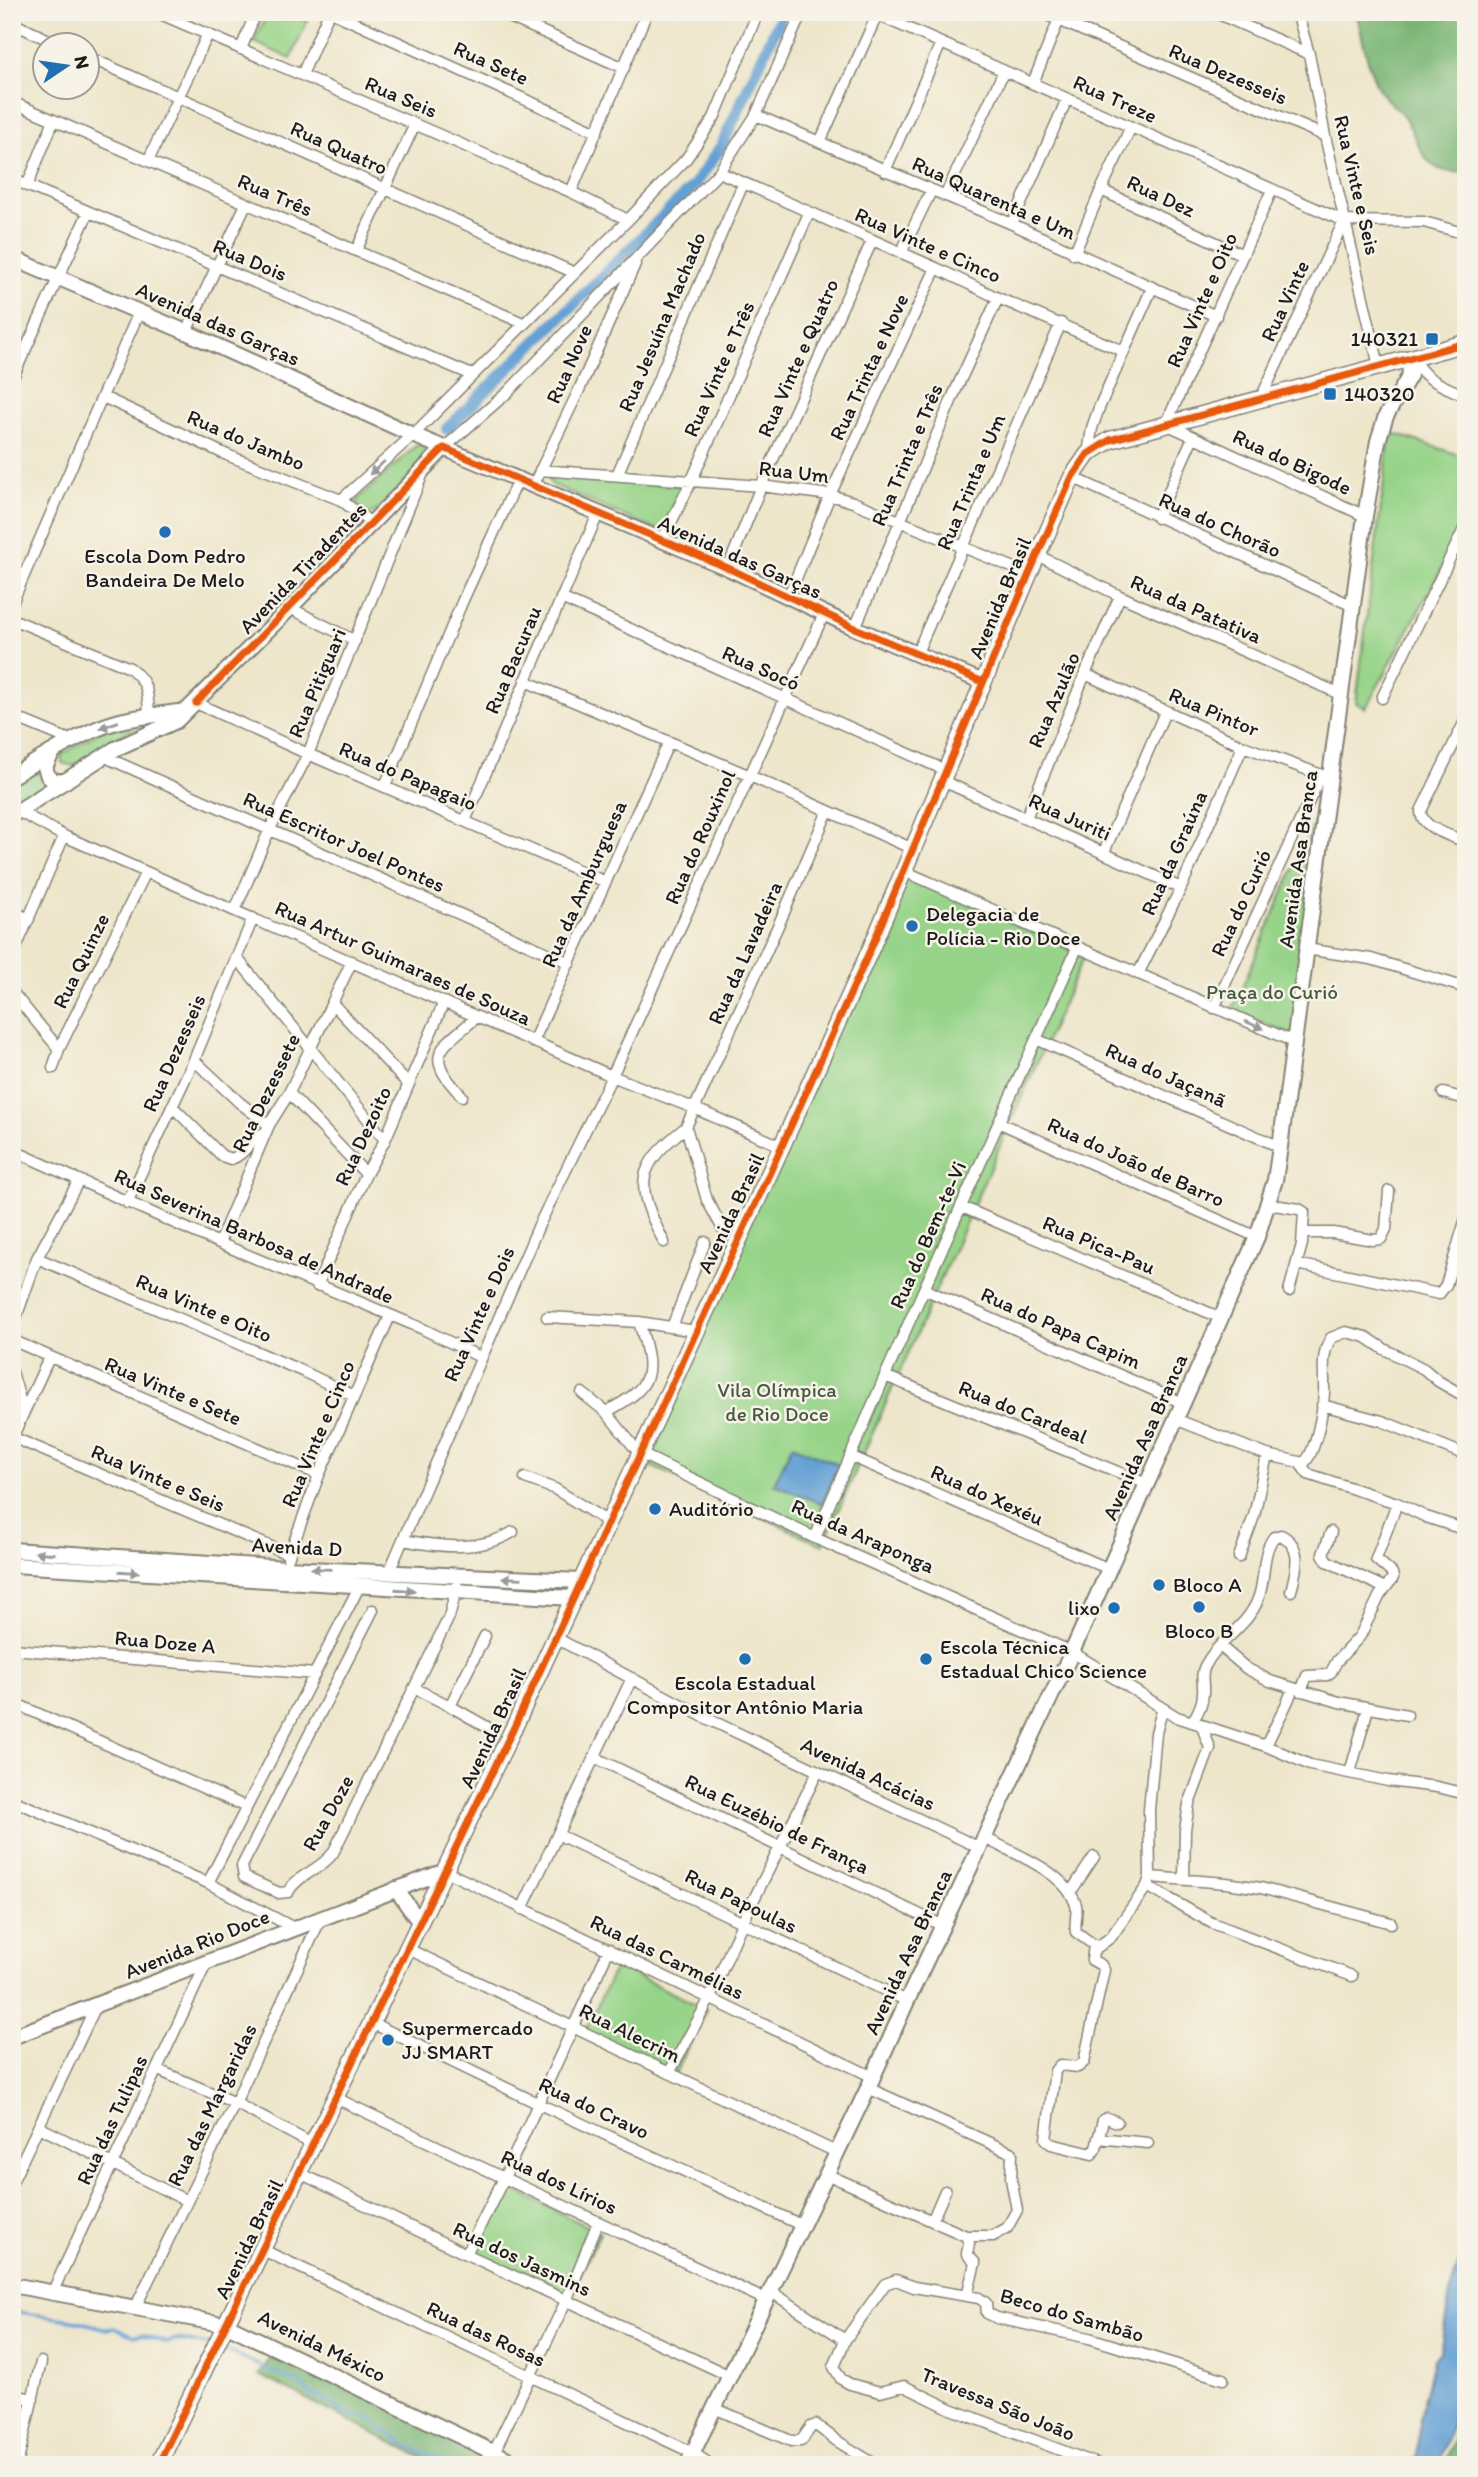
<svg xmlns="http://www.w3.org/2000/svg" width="1478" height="2477" viewBox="0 0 1478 2477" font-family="Itim,sans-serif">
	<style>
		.green { fill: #97d489; stroke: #5a7852; stroke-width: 2 }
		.forest { fill: #79b675; stroke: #4a6948; stroke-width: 2 }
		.water { fill: #63a0d4; stroke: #405e78; stroke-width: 2 }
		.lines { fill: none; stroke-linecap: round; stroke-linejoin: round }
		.stream { stroke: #63a0d4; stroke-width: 3.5 }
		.canal { stroke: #63a0d4; stroke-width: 12 }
		.street-casing { stroke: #858174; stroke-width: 13 }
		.secondary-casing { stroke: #858174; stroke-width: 18 }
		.primary-casing { stroke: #858174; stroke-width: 19 }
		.street { stroke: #fff; stroke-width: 10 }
		.secondary { stroke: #fff; stroke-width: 14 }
		.primary { stroke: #fff; stroke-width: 16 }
		.cycleway-casing { stroke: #f7f3e8; stroke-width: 11 }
		.cycleway { stroke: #e8590c; stroke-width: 7 }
		.oneway { fill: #999 }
		.poi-dot { fill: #1f6fb2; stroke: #f7f3e8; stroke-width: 2.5 }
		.labels { text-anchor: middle; stroke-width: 5; stroke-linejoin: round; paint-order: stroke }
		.street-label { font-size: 21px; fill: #1c1c1c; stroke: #f7f3e8 }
		.poi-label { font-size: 21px; fill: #1c1c1c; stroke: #f7f3e8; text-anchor: start }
		.park-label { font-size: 21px; fill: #475c42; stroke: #f7f3e8 }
	</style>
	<rect width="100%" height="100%" fill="#f7f3e8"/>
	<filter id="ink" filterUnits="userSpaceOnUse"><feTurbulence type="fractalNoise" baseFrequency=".0143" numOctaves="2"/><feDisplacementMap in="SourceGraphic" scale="14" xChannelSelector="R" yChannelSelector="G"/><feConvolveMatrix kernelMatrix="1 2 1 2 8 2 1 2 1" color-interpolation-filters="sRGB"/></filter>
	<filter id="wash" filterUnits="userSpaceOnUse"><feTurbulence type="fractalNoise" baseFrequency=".00686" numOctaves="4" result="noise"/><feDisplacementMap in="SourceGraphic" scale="28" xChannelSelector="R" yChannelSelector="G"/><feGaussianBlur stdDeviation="1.57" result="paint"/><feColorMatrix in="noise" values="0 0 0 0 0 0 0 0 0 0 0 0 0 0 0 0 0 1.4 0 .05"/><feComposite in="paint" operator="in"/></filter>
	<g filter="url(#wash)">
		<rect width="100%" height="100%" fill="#eee6cb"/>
		<!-- green -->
		<path class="green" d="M268 12H311L291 59 254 42Z
			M1392 433 1466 457V524L1366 708 1356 703 1389 442Z
			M418 444 424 447C428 465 390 497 377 511L368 515 356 504 359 498Z
			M553 475 682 486 664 526 656 530 551 484 548 479Z
			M144 722 73 766 62 763 61 755 112 724Z
			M43 769 47 786 16 803 12 799V781L29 773Z
			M1325 797 1296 1036 1232 1010Z
			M903 872 1084 956 823 1545 640 1461Z
			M616 1966 706 2009 675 2075 585 2031Z
			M506 2186 600 2233 568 2300 474 2253Z"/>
		<!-- forest -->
		<path class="forest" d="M1356 12H1466V172C1422 176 1423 149 1405 118 1398 107 1385 101 1379 90 1367 66 1363 38 1356 12Z
			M277 2349 516 2465H436L259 2375Z
			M1466 2376V2465H1444L1456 2433Z"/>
		<!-- water -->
		<path class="water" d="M792 1445 839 1465 822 1504 774 1484Z
			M1466 2241V2361L1459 2380 1450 2430 1438 2465H1413L1417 2454 1419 2422 1434 2359 1440 2352 1451 2288Z"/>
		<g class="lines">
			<!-- stream -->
			<path class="stream" d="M12 2311 78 2321 106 2329 115 2328 134 2336 142 2335 167 2343 176 2339 209 2345
				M220 2348 299 2383 311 2395 323 2397 344 2413 370 2418 381 2428 410 2447 451 2465"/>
			<!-- canal -->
			<path class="canal" d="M447 429 694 186 722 145 783 12"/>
		</g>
	</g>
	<g filter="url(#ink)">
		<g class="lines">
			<!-- street casing -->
			<g class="street-casing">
				<path id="street" d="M156 12 571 192 628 220
					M331 12 597 132
					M498 12 624 68
					M871 12 1344 221 1424 222 1466 234
					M1040 12 1325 136
					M1214 12 1309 54
					M1297 12 1309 54 1325 136 1379 366
					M12 23 62 46
					M241 49 256 12
					M88 57 575 273
					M302 75 329 12
					M1033 83 1062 12
					M12 102 523 323
					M756 115 1012 224 1216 316
					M820 142 877 15
					M148 161 208 34
					M885 171 941 43
					M719 172 936 268 998 298 1123 351
					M12 179 472 375
					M27 186 54 120
					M1101 190 1243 255
					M1272 190 1166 424 1365 516
					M571 192 647 12
					M945 196 1004 71
					M1012 224 1067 99
					M356 251 415 124
					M901 253 931 191
					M1074 254 1101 190 1131 127
					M186 332 246 204
					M1414 357C1420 379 1446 387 1466 396
					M12 379 88 213
					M103 397 227 455 341 500 371 523
					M1261 398 1344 221
					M444 448 508 392 719 172 756 115 802 12
					M1088 454 1092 428 1099 408 1152 288
					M540 470 761 486 830 495 853 502 1029 574
					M617 475 743 184
					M1072 477 1353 606
					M533 486 579 390 635 264
					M341 500 413 435 628 220 686 159 714 118 758 12
					M1157 518 1193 437
					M662 541 691 482 809 213
					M1037 555 1120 596 1340 694
					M728 568 761 486 872 241
					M561 598 947 771
					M788 598 830 495 936 268
					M12 603 139 312
					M290 608 355 641
					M12 619 130 668C149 683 148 694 149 717
					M855 628 954 394 998 298
					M916 655 1061 323
					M1085 674 1243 746 1330 778
					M525 681 748 775 913 849
					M1382 698 1466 525
					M196 703 308 754 606 882
					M12 716 72 741
					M1466 719 1421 811C1420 828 1452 836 1466 842
					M103 756 570 963
					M943 781 1181 888
					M385 786 463 600 518 480
					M16 810 64 836 146 872 612 1076 696 1109 781 1146
					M1026 818 1085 674 1120 596
					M465 821 598 514
					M1104 852 1165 712
					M904 871 1294 1042
					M235 910 269 831 308 754 423 473
					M12 911 29 919
					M1306 949 1371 959 1466 988
					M12 957 64 836
					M236 957 385 1140
					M1138 974 1181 888 1243 746
					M12 992 59 1049
					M332 1003 408 1084
					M1214 1008 1321 775
					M1036 1039 1280 1147
					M533 1042 669 742
					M194 1060 240 1103 269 1125
					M53 1068 59 1049 146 872
					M289 1093 366 1174
					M1443 1093 1466 1099
					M462 1096C421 1054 441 1048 477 1017
					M172 1106 222 1156 231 1159C246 1155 250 1137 265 1133
					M1000 1123 1257 1237
					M12 1150 219 1243 421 1328 480 1357
					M127 1203 194 1060 253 918
					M1268 1204 1299 1209 1304 1212 1302 1244 1289 1291
					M962 1207 1221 1318
					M723 1229 707 1200 686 1127 782 917 827 813
					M1304 1233H1333L1373 1240 1381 1239 1386 1229 1389 1191
					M664 1242C635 1185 634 1168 686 1127
					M219 1243 269 1125 289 1093 352 961
					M37 1258 302 1371 354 1396
					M1297 1264 1439 1294 1446 1285 1466 1218
					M317 1286 366 1174 385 1140 444 1002
					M924 1289 1183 1403
					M547 1317 639 1322 695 1331
					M672 1327 705 1242
					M12 1329 37 1258 79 1180
					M12 1340 319 1475
					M12 1372 23 1410
					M885 1376 1147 1484
					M582 1393 606 1412 639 1453 815 1538 1072 1652 1177 1717 1266 1746 1310 1765 1388 1781 1437 1787 1466 1794
					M1322 1405 1382 1421 1466 1455
					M606 1412C655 1386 655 1374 639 1322
					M1175 1419 1267 1455 1304 1463C1316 1452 1323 1410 1324 1393 1325 1374 1320 1355 1331 1338L1346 1332 1366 1337 1384 1349 1424 1369 1438 1381 1466 1397
					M12 1437 288 1554
					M12 1438 49 1358
					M850 1456 1109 1569
					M1299 1462 1308 1474 1397 1503 1426 1517 1466 1530
					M525 1478 555 1489 608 1522
					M1331 1532 1323 1554 1327 1561 1385 1588
					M815 1538 885 1376 1077 948
					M403 1540C439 1547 480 1552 513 1532
					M1239 1557 1254 1516 1267 1455
					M288 1558 319 1475 390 1316
					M389 1572 539 1225 612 1076 824 614
					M373 1610 242 1866 244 1877 279 1893 288 1892C298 1874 320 1871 333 1853L449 1617 457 1586
					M554 1637 706 1718 980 1848
					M1220 1646 1246 1668 1270 1681 1339 1702 1407 1715
					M12 1649 315 1674
					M414 1688 450 1706 485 1636
					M1301 1691 1307 1676 1327 1675 1331 1672 1337 1661 1360 1636 1380 1595 1393 1578 1392 1573 1376 1559 1397 1503
					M12 1702 246 1807
					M450 1706 487 1727
					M1192 1722C1198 1713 1203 1704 1203 1693 1204 1683 1200 1675 1205 1666 1218 1640 1248 1627 1258 1599 1266 1580 1261 1553 1274 1537L1281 1535C1304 1547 1296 1570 1291 1591
					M1266 1746C1274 1726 1286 1709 1293 1688
					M594 1757 943 1926
					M1350 1773 1368 1708
					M12 1800 208 1883 294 1928
					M559 1835 907 2001
					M985 1838C1014 1854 1065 1871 1076 1905 1078 1913 1074 1923 1076 1932L1094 1945 1092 1960 1101 1965 1104 1970 1084 2062 1078 2067 1060 2065 1055 2071 1046 2139 1051 2144 1092 2154 1096 2148 1103 2120 1107 2118 1117 2122
					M445 1871 873 2077
					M1150 1877 1226 1883 1261 1888 1391 1923
					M1184 1879 1185 1830 1189 1804 1210 1748 1201 1724
					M208 1883 359 1587
					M1147 1886 1212 1923 1352 1976
					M1070 1893 1094 1857
					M522 1909 632 1678
					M408 1949 836 2152
					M1095 1949 1111 1937 1147 1886 1150 1877 1149 1810 1156 1733 1162 1710
					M372 2023 537 2103 801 2225
					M158 2070 235 2103 314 2145
					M669 2073 709 2000 742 1923 818 1771
					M336 2098 504 2178 766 2300
					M39 2127 187 2201
					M1098 2138 1148 2143
					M300 2173 466 2254 730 2376
					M826 2174 966 2236H993L1007 2228 1017 2210 1011 2179 1012 2153 868 2088
					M12 2182 96 2006
					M932 2221 945 2191
					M966 2236 969 2243 967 2254 975 2263 967 2296
					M263 2250 693 2453 711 2465
					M466 2254 504 2178 609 1949
					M770 2291 845 2340
					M52 2293 206 1964
					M135 2308 235 2103 321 1918
					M12 2395 33 2399
					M714 2408 791 2441H801L811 2427 816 2425 837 2441 876 2465
					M494 2452 566 2301 598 2222
					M17 2465 41 2362
					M1100 2465 951 2409 904 2386 880 2392 850 2384 841 2379 834 2367 845 2340 885 2284 896 2280 914 2287 979 2298 986 2303 987 2313 997 2318 1089 2338 1223 2379"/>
			</g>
			<!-- secondary casing -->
			<g class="secondary-casing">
				<path id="secondary" d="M12 258 186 332 413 435 728 568 855 628 983 682
					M52 753 45 767 48 776 54 781H66
					M12 776C46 756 82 731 120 721 141 716 164 714 186 711
					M12 815 115 749 176 721 290 608 444 448
					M12 1550 286 1568 581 1581
					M12 1565 572 1598
					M396 1889 420 1923
					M12 2037 445 1871
					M12 2285 227 2325 520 2465
					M687 2465 868 2088 907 2001 1072 1652 1257 1237 1275 1180 1280 1147 1365 516 1378 441 1386 416 1410 375 1409 358"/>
			</g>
			<!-- primary casing -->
			<g class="primary-casing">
				<path id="primary" d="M158 2465 516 1723 771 1170 872 946 1029 574 1072 477 1088 454 1110 440 1466 343"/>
			</g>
			<!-- street -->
			<use href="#street" class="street"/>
			<!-- secondary -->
			<use href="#secondary" class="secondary"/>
			<!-- primary -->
			<use href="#primary" class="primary"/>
			<!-- cycleway casing -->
			<g class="cycleway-casing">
				<path id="cycleway" d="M196 703 444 448 728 568 855 628 983 682
					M158 2465 516 1723 771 1170 872 946 1029 574 1072 477 1088 454 1110 440 1466 343"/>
			</g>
			<!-- cycleway -->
			<use href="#cycleway" class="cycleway"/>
		</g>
		<!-- one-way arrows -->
		<defs><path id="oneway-solid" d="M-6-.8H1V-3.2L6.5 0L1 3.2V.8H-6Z" transform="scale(1.75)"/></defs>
		<g class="oneway">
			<use href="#oneway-solid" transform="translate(377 468) rotate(138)"/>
			<use href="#oneway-solid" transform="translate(109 725) rotate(160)"/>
			<use href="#oneway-solid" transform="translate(1254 1025) rotate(23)"/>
			<use href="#oneway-solid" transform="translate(45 1553) rotate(-176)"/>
			<use href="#oneway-solid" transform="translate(321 1569) rotate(-178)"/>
			<use href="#oneway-solid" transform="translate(129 1572) rotate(4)"/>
			<use href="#oneway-solid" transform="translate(512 1578) rotate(-178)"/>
			<use href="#oneway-solid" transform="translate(405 1590) rotate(4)"/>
		</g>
	</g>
	<!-- markers -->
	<g class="poi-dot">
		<rect x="1425" y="332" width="14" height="14" rx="3.5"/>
		<rect x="1323" y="387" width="14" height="14" rx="3.5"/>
		<circle cx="165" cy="532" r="7"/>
		<circle cx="912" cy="926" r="7"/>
		<circle cx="655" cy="1509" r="7"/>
		<circle cx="1159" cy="1585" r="7"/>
		<circle cx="1199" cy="1607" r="7"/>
		<circle cx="1114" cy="1608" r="7"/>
		<circle cx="745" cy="1659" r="7"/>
		<circle cx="926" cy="1659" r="7"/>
		<circle cx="388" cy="2040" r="7"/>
	</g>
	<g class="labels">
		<!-- street labels -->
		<g class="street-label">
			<text transform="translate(491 63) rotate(24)" y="7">Rua Sete</text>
			<text transform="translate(1228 74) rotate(23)" y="7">Rua Dezesseis</text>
			<text transform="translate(401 97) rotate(23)" y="7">Rua Seis</text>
			<text transform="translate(1115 99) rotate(24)" y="7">Rua Treze</text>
			<text transform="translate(339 148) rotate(24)" y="7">Rua Quatro</text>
			<text transform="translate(1357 185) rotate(77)" y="7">Rua Vinte e Seis</text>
			<text transform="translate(275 195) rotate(23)" y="7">Rua Três</text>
			<text transform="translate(1161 196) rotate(25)" y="7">Rua Dez</text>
			<text transform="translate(994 198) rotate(24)" y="7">Rua Quarenta e Um</text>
			<text transform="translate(928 245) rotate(24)" y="7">Rua Vinte e Cinco</text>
			<text transform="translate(250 260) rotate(23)" y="7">Rua Dois</text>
			<text transform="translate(1202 300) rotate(-66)" y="7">Rua Vinte e Oito</text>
			<text transform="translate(1285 301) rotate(-65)" y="7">Rua Vinte</text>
			<text transform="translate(662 322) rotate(-67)" y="7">Rua Jesuína Machado</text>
			<text transform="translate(218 324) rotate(24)" y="7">Avenida das Garças</text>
			<text transform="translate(798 358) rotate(-66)" y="7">Rua Vinte e Quatro</text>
			<text transform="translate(569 364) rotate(-66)" y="7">Rua Nove</text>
			<text transform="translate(869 367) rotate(-65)" y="7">Rua Trinta e Nove</text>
			<text transform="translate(719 369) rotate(-66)" y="7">Rua Vinte e Três</text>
			<text transform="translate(246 440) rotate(23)" y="7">Rua do Jambo</text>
			<text transform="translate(907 455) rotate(-67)" y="7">Rua Trinta e Três</text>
			<text transform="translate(1292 462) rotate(25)" y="7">Rua do Bigode</text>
			<text transform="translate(794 472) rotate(7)" y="7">Rua Um</text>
			<text transform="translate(971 482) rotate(-67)" y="7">Rua Trinta e Um</text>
			<text transform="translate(1220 525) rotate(24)" y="7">Rua do Chorão</text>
			<text transform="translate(740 557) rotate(24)" y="7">Avenida das Garças</text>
			<text transform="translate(303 568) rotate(-46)" y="7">Avenida Tiradentes</text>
			<text transform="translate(1000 598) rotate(-67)" y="7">Avenida Brasil</text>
			<text transform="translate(1196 609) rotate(24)" y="7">Rua da Patativa</text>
			<text transform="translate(513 660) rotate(-67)" y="7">Rua Bacurau</text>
			<text transform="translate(761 668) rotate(24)" y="7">Rua Socó</text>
			<text transform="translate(317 683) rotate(-67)" y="7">Rua Pitiguari</text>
			<text transform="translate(1054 700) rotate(-67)" y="7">Rua Azulão</text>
			<text transform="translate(1214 712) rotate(23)" y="7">Rua Pintor</text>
			<text transform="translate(408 776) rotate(23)" y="7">Rua do Papagaio</text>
			<text transform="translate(1070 817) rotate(24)" y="7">Rua Juriti</text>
			<text transform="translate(700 837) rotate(-66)" y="7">Rua do Rouxinol</text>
			<text transform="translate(344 842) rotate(24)" y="7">Rua Escritor Joel Pontes</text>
			<text transform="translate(1174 853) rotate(-66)" y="7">Rua da Graúna</text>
			<text transform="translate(1298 859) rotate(-82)" y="7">Avenida Asa Branca</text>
			<text transform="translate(584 884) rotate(-66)" y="7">Rua da Amburguesa</text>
			<text transform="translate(1241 903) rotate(-65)" y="7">Rua do Curió</text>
			<text transform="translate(745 953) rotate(-66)" y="7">Rua da Lavadeira</text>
			<text transform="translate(81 961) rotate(-64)" y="7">Rua Quinze</text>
			<text transform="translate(403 963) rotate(24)" y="7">Rua Artur Guimaraes de Souza</text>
			<text transform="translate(174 1053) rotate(-66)" y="7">Rua Dezesseis</text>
			<text transform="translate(1166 1075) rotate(24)" y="7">Rua do Jaçanã</text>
			<text transform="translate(266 1093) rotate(-64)" y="7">Rua Dezessete</text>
			<text transform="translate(363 1136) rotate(-65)" y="7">Rua Dezoito</text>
			<text transform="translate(1136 1162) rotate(24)" y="7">Rua do João de Barro</text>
			<text transform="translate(731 1213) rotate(-65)" y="7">Avenida Brasil</text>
			<text transform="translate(928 1235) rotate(-66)" y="7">Rua do Bem-te-Vi</text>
			<text transform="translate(254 1236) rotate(24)" y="7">Rua Severina Barbosa de Andrade</text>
			<text transform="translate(1099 1245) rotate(23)" y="7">Rua Pica-Pau</text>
			<text transform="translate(204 1308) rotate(23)" y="7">Rua Vinte e Oito</text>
			<text transform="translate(479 1314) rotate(-66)" y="7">Rua Vinte e Dois</text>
			<text transform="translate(1061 1328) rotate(24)" y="7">Rua do Papa Capim</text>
			<text transform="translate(173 1391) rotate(23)" y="7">Rua Vinte e Sete</text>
			<text transform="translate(1023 1412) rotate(22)" y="7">Rua do Cardeal</text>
			<text transform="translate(318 1434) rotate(-67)" y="7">Rua Vinte e Cinco</text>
			<text transform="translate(1145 1437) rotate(-66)" y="7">Avenida Asa Branca</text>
			<text transform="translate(158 1478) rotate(23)" y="7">Rua Vinte e Seis</text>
			<text transform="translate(987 1495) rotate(24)" y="7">Rua do Xexéu</text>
			<text transform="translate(863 1536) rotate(24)" y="7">Rua da Araponga</text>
			<text transform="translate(297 1547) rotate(3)" y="7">Avenida D</text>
			<text transform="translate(165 1642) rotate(5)" y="7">Rua Doze A</text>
			<text transform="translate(493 1728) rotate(-65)" y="7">Avenida Brasil</text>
			<text transform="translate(868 1774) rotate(25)" y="7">Avenida Acácias</text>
			<text transform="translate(328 1813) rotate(-61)" y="7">Rua Doze</text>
			<text transform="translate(777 1824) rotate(26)" y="7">Rua Euzébio de França</text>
			<text transform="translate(741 1901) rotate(26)" y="7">Rua Papoulas</text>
			<text transform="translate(197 1944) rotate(-22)" y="7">Avenida Rio Doce</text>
			<text transform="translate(908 1952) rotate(-65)" y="7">Avenida Asa Branca</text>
			<text transform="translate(667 1957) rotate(26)" y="7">Rua das Carmélias</text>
			<text transform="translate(630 2033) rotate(26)" y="7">Rua Alecrim</text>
			<text transform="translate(212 2105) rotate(-64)" y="7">Rua das Margaridas</text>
			<text transform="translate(594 2108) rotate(25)" y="7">Rua do Cravo</text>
			<text transform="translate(112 2120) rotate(-65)" y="7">Rua das Tulipas</text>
			<text transform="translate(559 2182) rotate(25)" y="7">Rua dos Lírios</text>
			<text transform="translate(249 2239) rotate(-64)" y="7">Avenida Brasil</text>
			<text transform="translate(522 2259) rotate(25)" y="7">Rua dos Jasmins</text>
			<text transform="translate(1072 2315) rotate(16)" y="7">Beco do Sambão</text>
			<text transform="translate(486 2334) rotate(25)" y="7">Rua das Rosas</text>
			<text transform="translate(322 2346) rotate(26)" y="7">Avenida México</text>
			<text transform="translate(998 2404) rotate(22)" y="7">Travessa São João</text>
		</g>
		<!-- poi labels -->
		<g class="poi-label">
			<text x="1418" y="346" text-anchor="end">140321</text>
			<text x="1344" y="401">140320</text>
			<text x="165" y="563" text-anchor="middle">Escola Dom Pedro<tspan x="165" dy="24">Bandeira De Melo</tspan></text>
			<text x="926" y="921">Delegacia de<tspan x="926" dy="24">Polícia - Rio Doce</tspan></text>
			<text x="669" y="1516">Auditório</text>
			<text x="1173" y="1592">Bloco A</text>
			<text x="1100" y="1615" text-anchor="end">lixo</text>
			<text x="1199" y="1638" text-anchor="middle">Bloco B</text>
			<text x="940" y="1654">Escola Técnica<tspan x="940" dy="24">Estadual Chico Science</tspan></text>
			<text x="745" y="1690" text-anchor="middle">Escola Estadual<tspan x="745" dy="24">Compositor Antônio Maria</tspan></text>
			<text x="402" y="2035">Supermercado<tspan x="402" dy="24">JJ SMART</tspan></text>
		</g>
		<!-- park labels -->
		<g class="park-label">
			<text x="1272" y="999">Praça do Curió</text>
			<text x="777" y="1397">Vila Olímpica<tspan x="777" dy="24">de Rio Doce</tspan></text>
		</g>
	</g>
	<!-- margin -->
	<rect width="1478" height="2477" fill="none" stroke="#f7f3e8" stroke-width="42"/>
	<!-- north arrow -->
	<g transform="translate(66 66) rotate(77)"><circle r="33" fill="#f7f3e8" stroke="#9f9d96" stroke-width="2"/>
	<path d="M0-5L12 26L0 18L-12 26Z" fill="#1f6fb2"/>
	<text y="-10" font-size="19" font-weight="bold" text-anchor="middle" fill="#1c1c1c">N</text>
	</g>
</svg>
